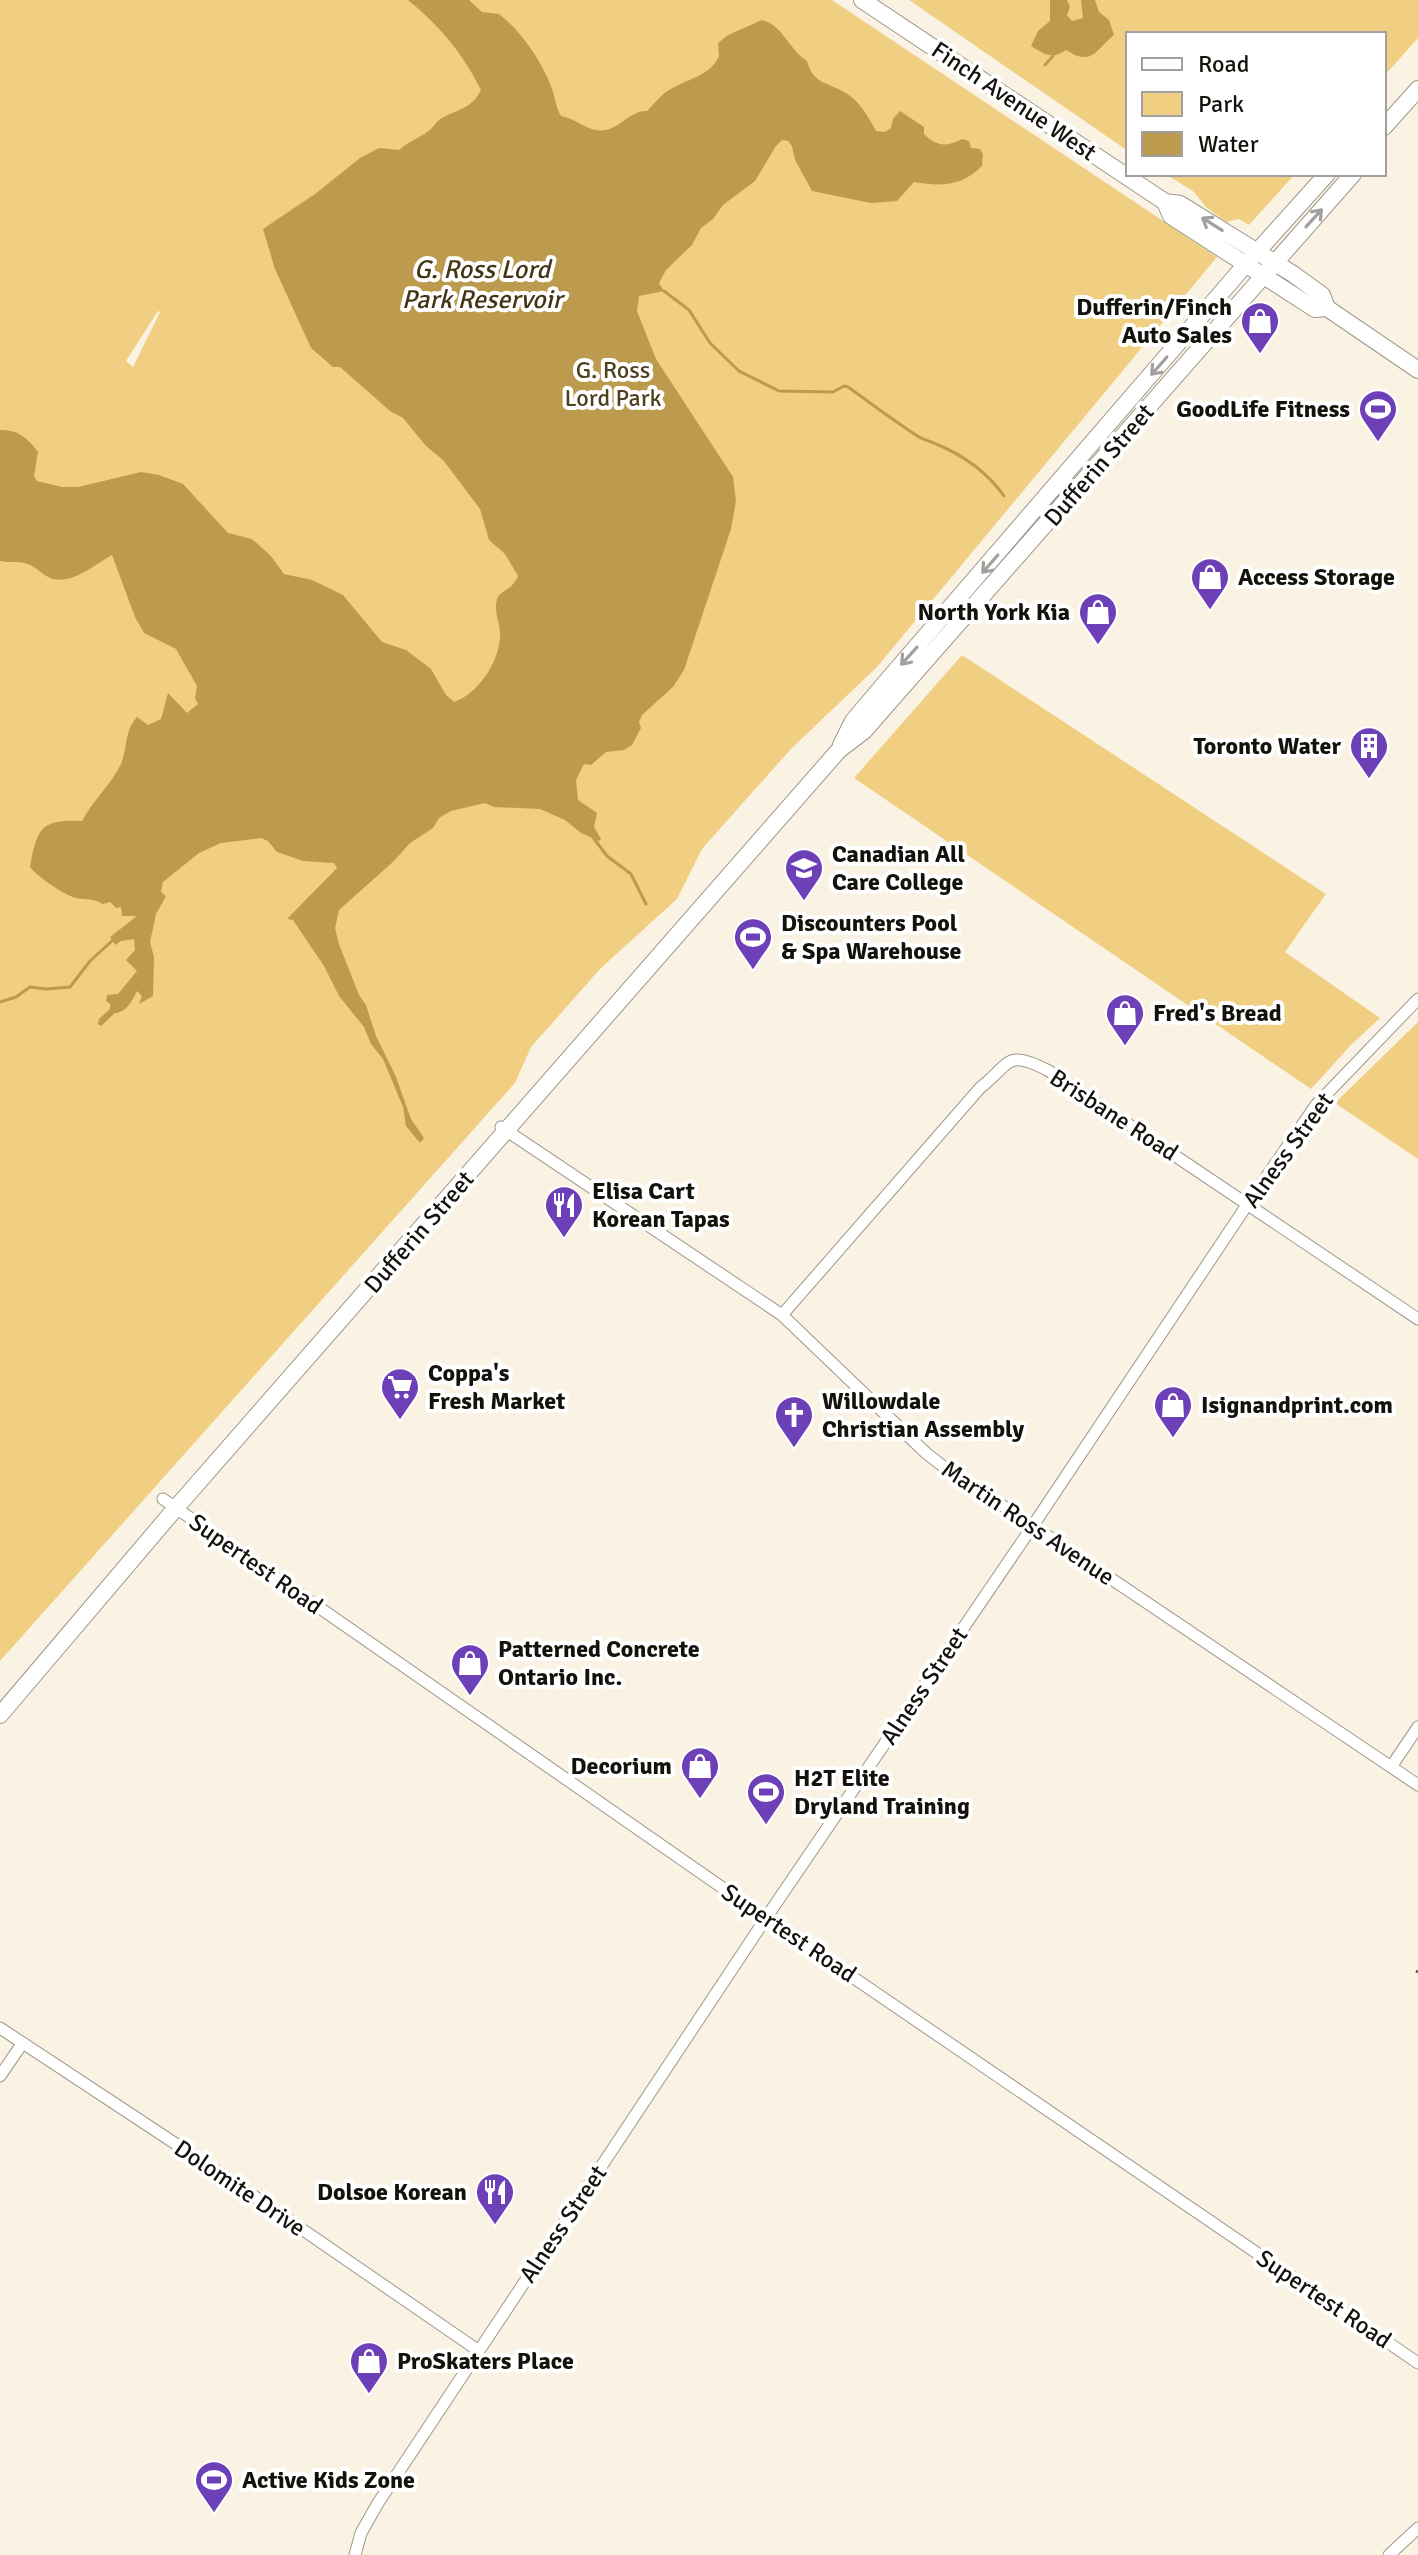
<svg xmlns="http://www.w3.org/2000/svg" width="1418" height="2555" viewBox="0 0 1418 2555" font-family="Signika,sans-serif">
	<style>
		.green { fill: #f0cf82; fill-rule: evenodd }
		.water { fill: #bc9b4f }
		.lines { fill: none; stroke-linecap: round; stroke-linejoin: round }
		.stream { stroke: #bc9b4f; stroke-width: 3 }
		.street-casing { stroke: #9e988a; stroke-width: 13 }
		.secondary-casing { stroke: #9e988a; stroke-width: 18 }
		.street { stroke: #fff; stroke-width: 11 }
		.secondary { stroke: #fff; stroke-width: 16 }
		.rail { stroke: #5d5951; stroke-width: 3; stroke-dasharray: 14 14; stroke-linecap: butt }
		.oneway { stroke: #a1a09e }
		.labels { text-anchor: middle; stroke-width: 8; stroke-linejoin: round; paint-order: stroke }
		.street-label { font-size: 24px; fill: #14120d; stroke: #fff }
		.poi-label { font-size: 24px; font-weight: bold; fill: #14120d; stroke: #fff; text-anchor: start }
		.park-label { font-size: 24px; fill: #4e3f1e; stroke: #fff }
		.water-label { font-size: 26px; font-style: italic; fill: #443614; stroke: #fff }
	</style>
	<rect width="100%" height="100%" fill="#faf3e4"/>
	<!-- green -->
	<path class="green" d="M0 0H832L1217 257 877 667 791 749 702 849 677 899 600 969 531 1047 515 1083 0 1661ZM158 311 160 312 133 367 126 361Z
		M909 0H1418V38L1384 76V34H1128V151Z
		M1165 174H1295L1249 225 1239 219 1226 222 1206 207 1193 191Z
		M962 655 1326 894 1285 952 1380 1018 1351 1045 1311 1089 854 778Z
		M1418 1022V1159L1335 1103Z"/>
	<!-- water -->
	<path class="water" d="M408 0H469L482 12 499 14C522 32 544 64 553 92 556 101 556 108 561 116 576 118 588 133 605 130 620 128 631 110 647 111 653 105 659 97 666 92 685 79 710 77 719 56L718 43 728 35 762 20C783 25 789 50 807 61 813 84 827 82 844 92 859 100 868 116 876 131L885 132 891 128 893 119 900 111 924 127V134C937 147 947 147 962 139L969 141 971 148 980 149 983 154 982 166C962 186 941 187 914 182L897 201 871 203 812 191 795 160 792 146 788 141 782 140 776 146 755 181 723 205 713 219 701 228 692 245 666 270 659 283 664 291 639 296 637 311 656 359 733 477 736 501 731 529 684 670 673 687 642 715 639 722 641 728 632 745 624 750 606 752 591 765 584 764 576 780 578 800 597 813 594 827 601 839 599 841 581 833 565 820 540 809 494 807 485 803 451 811 439 818 433 828 410 843 394 861 339 910 335 928 339 944 359 995 366 1005 376 1036 396 1077 411 1119 424 1138 420 1143 406 1126 403 1107 383 1059 371 1044 364 1027 339 996 324 966 293 920 287 919 337 868 334 863 303 861 277 852 268 841 261 838 221 843 199 853 163 882 161 892 166 896 156 914 150 942 154 957 153 996 139 1004 142 996 137 991C132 1001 127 1012 115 1013L101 1026 98 1024 99 1019 110 1009V1004L106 1001 107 995 118 994 137 971 126 960 135 950 134 939 121 941 115 945 110 937 137 916H122L121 907 116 908 110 902 103 904C90 897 85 901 73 897 61 893 37 876 30 867 37 827 42 819 82 821 93 800 111 785 121 764 128 747 124 731 137 717L148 725 161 719 168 693 187 713 198 704 195 698 197 686 176 649 144 633 135 617 112 555C96 564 73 584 53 579 43 576 36 566 25 563 17 561 9 563 0 561V430C18 430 27 437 38 452L34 476 37 481 62 487H78L141 472 159 475 183 484 228 533 252 539 271 556 284 574 312 580 343 595 382 642 406 650 431 669 446 695 454 702C478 694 499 662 500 637 501 624 493 612 497 599 501 589 512 591 518 576L505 554 489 540 480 509 443 460 426 446 403 418 390 411 340 367H333L311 348 275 269 263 229 315 194 360 158 379 148 399 150C409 141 422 137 431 129 434 126 436 122 440 119 456 110 472 109 481 90 463 54 440 26 408 0Z
		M1050 0H1067L1070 7 1067 15 1072 21 1083 18 1081 0H1095L1099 12 1109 20 1114 35C1095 50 1093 67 1066 50 1052 60 1044 54 1031 46L1038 31 1050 21Z"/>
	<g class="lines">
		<!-- stream -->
		<path class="stream" d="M1045 65 1053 56V53
			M664 291 689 310 710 343 739 371 779 391 833 392 844 386 848 387C872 404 894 421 919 437 924 440 930 441 936 444 963 455 987 472 1004 496
			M592 836 607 856 631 874 646 904
			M0 1002 16 997 30 987 46 989 70 987 90 961 113 940"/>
		<!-- street casing -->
		<g class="street-casing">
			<path id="street" d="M501 1127 782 1315 926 1453 963 1482 991 1498 1418 1785
				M782 1315 980 1088C1011 1064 1005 1048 1049 1071L1418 1319
				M163 1499 766 1918 1418 2363
				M1391 1767 1418 1727
				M0 2028 232 2181 479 2351
				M0 2076 22 2044
				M355 2555 361 2533 378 2503 766 1918 1032 1527 1247 1205 1316 1105 1418 999
				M1389 2555 1418 2528"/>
		</g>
		<!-- secondary casing -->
		<g class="secondary-casing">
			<path id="secondary" d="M862 0 1165 202 1180 204 1293 274 1322 295 1327 308 1418 370
				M1384 127 1418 89
				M1165 202 1171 216 1315 309 1327 308
				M841 745 853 721 886 682 1246 264 1327 174
				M0 1715 175 1509 839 750 864 731 884 708 1353 174"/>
		</g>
		<!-- street -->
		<use href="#street" class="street"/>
		<!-- secondary -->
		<use href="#secondary" class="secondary"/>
		<!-- rail -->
		<path class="rail" d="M1416 1971 1418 1972"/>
	</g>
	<!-- one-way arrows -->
	<defs><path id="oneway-shaft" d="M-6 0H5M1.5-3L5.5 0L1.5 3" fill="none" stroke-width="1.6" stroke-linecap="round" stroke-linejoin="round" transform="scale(2)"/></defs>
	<g class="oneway">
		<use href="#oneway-shaft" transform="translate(1314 218) rotate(-48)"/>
		<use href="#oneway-shaft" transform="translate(1212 224) rotate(-148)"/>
		<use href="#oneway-shaft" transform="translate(1159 366) rotate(131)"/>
		<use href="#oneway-shaft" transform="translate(990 564) rotate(131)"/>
		<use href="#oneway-shaft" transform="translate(909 656) rotate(132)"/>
	</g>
	<!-- icons -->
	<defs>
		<g id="shop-pin" transform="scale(2)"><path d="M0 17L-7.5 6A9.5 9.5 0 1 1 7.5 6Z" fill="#6d40b8" stroke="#fff"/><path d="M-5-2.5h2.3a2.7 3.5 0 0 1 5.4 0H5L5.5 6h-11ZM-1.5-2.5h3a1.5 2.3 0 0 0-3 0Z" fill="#fff"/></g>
		<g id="stadium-pin" transform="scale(2)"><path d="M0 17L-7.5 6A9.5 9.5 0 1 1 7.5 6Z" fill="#6d40b8" stroke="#fff"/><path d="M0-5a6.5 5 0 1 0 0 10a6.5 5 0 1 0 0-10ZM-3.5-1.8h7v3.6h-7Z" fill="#fff"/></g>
		<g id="building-pin" transform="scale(2)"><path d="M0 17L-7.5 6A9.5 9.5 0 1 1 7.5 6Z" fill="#6d40b8" stroke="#fff"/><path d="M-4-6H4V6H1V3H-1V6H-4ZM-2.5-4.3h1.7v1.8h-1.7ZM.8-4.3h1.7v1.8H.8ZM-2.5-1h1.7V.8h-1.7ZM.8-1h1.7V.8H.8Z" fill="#fff"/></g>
		<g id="university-pin" transform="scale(2)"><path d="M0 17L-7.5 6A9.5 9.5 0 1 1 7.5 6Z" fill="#6d40b8" stroke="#fff"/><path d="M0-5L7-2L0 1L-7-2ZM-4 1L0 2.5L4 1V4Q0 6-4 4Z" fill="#fff"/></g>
		<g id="restaurant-pin" transform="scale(2)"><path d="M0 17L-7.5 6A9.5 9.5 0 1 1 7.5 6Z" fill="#6d40b8" stroke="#fff"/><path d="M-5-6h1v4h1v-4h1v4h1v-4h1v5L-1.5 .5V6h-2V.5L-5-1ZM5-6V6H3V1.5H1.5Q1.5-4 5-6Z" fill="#fff"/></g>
		<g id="supermarket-pin" transform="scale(2)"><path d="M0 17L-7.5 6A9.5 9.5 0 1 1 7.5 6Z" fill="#6d40b8" stroke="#fff"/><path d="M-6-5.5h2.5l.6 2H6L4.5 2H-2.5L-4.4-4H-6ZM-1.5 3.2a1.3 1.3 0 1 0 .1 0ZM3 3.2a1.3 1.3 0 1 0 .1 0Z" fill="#fff"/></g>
		<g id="church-pin" transform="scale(2)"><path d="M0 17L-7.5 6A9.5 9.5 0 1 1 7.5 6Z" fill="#6d40b8" stroke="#fff"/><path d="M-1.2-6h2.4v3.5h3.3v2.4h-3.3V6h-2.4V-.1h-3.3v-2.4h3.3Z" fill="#fff"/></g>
	</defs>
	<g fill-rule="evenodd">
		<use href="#shop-pin" x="1260" y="321"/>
		<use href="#stadium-pin" x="1378" y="409"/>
		<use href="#shop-pin" x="1210" y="577"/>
		<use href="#shop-pin" x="1098" y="612"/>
		<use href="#building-pin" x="1369" y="746"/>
		<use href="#university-pin" x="804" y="868"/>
		<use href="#stadium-pin" x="753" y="937"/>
		<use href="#shop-pin" x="1125" y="1013"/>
		<use href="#restaurant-pin" x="564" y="1205"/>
		<use href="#supermarket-pin" x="400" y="1387"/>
		<use href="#shop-pin" x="1173" y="1405"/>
		<use href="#church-pin" x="794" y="1415"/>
		<use href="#shop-pin" x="470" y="1663"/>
		<use href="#shop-pin" x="700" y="1766"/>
		<use href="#stadium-pin" x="766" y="1792"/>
		<use href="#restaurant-pin" x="495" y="2192"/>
		<use href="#shop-pin" x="369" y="2361"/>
		<use href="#stadium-pin" x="214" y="2480"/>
	</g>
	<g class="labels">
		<!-- street labels -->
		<g class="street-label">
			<text transform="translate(1014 101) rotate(34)" y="8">Finch Avenue West</text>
			<text transform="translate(1099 465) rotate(-49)" y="8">Dufferin Street</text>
			<text transform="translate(1114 1115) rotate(33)" y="8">Brisbane Road</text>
			<text transform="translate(1288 1150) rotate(-54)" y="8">Alness Street</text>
			<text transform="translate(419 1232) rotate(-49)" y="8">Dufferin Street</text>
			<text transform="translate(1028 1523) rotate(34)" y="8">Martin Ross Avenue</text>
			<text transform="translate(256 1564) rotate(35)" y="8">Supertest Road</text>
			<text transform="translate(924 1686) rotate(-56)" y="8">Alness Street</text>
			<text transform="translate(789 1933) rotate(34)" y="8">Supertest Road</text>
			<text transform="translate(240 2188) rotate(34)" y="8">Dolomite Drive</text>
			<text transform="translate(563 2224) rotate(-56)" y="8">Alness Street</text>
			<text transform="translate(1324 2299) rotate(34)" y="8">Supertest Road</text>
		</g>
		<!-- poi labels -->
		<g class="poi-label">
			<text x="1232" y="315" text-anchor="end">Dufferin/Finch<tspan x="1232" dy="28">Auto Sales</tspan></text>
			<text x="1350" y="417" text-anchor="end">GoodLife Fitness</text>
			<text x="1238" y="585">Access Storage</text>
			<text x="1070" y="620" text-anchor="end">North York Kia</text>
			<text x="1341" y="754" text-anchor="end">Toronto Water</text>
			<text x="832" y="862">Canadian All<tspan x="832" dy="28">Care College</tspan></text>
			<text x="781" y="931">Discounters Pool<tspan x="781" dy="28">&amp; Spa Warehouse</tspan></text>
			<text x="1153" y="1021">Fred's Bread</text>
			<text x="592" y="1199">Elisa Cart<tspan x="592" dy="28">Korean Tapas</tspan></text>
			<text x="428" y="1381">Coppa's<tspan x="428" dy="28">Fresh Market</tspan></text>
			<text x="822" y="1409">Willowdale<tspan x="822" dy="28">Christian Assembly</tspan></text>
			<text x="1201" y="1413">Isignandprint.com</text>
			<text x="498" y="1657">Patterned Concrete<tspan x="498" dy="28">Ontario Inc.</tspan></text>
			<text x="672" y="1774" text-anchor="end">Decorium</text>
			<text x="794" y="1786">H2T Elite<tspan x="794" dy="28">Dryland Training</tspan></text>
			<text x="467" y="2200" text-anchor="end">Dolsoe Korean</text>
			<text x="397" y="2369">ProSkaters Place</text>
			<text x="242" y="2488">Active Kids Zone</text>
		</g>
		<!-- park labels -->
		<g class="park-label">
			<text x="613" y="378">G. Ross<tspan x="613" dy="28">Lord Park</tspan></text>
		</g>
		<!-- water labels -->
		<g class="water-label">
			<text x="482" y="278">G. Ross Lord<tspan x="482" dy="30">Park Reservoir</tspan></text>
		</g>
	</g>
	<!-- legend -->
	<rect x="1126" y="32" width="260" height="144" fill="#ffffff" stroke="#a1a09e" stroke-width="2"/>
	<rect x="1142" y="58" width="40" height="12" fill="#ffffff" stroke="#a1a09e" stroke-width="2"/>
	<text x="1198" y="72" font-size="24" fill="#14120d">Road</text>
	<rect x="1142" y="92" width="40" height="24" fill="#f0cf82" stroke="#a1a09e" stroke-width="2"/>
	<text x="1198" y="112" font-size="24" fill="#14120d">Park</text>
	<rect x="1142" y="132" width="40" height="24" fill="#bc9b4f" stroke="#a1a09e" stroke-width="2"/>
	<text x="1198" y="152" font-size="24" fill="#14120d">Water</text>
</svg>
